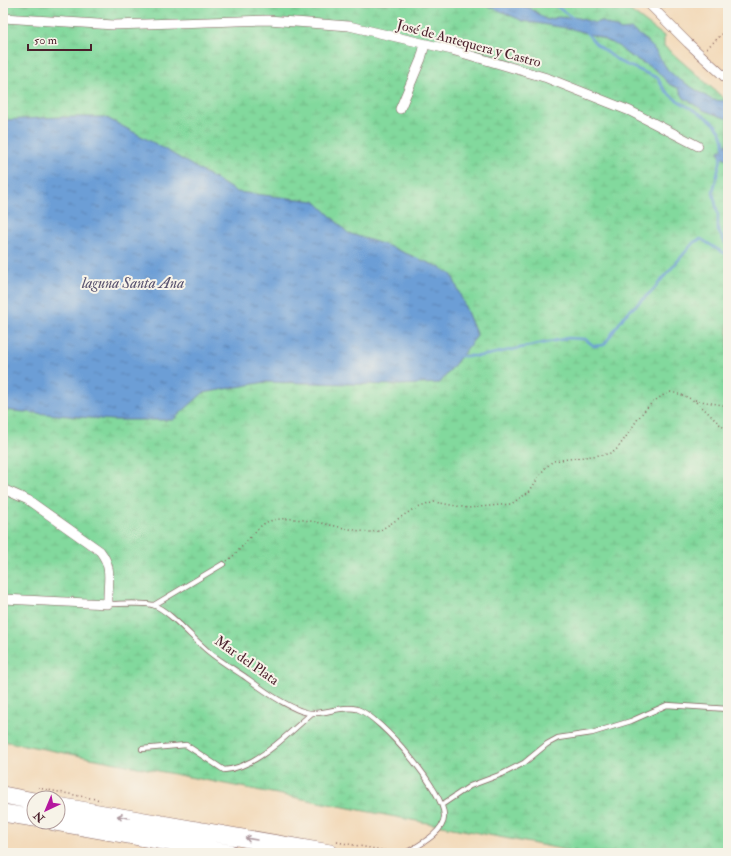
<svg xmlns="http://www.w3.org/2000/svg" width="731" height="856" viewBox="0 0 731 856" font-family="'IM FELL Double Pica',serif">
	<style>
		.wetland { fill: url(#wetland-marsh); stroke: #667c64 }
		.water { fill: url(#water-ripples); stroke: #5b5e80 }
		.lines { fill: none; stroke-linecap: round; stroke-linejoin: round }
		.stream { stroke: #6c9ed6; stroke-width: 2.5 }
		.lane-casing { stroke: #85605d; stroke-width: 6 }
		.street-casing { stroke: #85605d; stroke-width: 10 }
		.highway-casing { stroke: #85605d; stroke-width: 18 }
		.path { stroke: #85605d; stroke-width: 1.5; stroke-dasharray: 1 3; stroke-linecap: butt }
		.lane { stroke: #fff; stroke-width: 4.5 }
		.street { stroke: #fff; stroke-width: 9 }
		.highway { stroke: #fff; stroke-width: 17 }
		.oneway { stroke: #ae9aa0 }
		.labels { text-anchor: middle; stroke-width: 4; stroke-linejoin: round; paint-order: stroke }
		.street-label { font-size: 14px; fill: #4a1f2b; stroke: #f7f3e8 }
		.water-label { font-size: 15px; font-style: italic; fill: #58526f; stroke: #f7f3e8 }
	</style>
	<defs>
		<pattern id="wetland-marsh" width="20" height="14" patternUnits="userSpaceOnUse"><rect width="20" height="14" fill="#82d99d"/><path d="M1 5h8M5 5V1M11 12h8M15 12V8" fill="none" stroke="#72ba87"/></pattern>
		<pattern id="water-ripples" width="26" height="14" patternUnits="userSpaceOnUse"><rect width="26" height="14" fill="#6c9ed6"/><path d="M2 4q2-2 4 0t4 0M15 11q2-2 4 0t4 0" fill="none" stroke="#5b80ae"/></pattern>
	</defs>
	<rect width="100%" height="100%" fill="#f7f3e8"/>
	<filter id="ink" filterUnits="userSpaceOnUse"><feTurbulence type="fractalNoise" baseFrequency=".025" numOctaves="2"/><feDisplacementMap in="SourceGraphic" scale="8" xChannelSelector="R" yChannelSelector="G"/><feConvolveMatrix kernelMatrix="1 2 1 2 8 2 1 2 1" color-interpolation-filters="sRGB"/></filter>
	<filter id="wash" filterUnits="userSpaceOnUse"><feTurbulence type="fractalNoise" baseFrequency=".012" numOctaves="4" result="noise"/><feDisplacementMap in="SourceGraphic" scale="16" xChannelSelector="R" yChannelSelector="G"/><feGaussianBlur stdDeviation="0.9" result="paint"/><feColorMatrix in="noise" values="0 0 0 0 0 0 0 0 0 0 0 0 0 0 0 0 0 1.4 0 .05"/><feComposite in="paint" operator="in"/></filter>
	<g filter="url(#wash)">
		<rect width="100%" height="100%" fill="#f3daba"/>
		<!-- wetland -->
		<path class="wetland" d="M3 3H620L664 36V46L728 102V853H582L3 741Z"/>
		<!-- water -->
		<path class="water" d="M482 3H513L530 8 547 20 558 17 568 18 575 17 595 23 601 21 621 30 631 29 644 38 655 50 668 70 677 78 712 100 728 101V119L703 110 684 98 678 88 669 84 656 70 627 54 618 46 599 37 572 29 523 21Z
			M61 117H105L156 144 237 192 315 201 348 233 386 245 441 268 452 275 477 336 440 383 398 385 265 382 203 393 173 420H112L3 410V120Z
			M728 143V160L719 154V151Z"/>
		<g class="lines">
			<!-- stream -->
			<path class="stream" d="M552 3 574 19
				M585 31 595 43 620 62 658 78C669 111 727 110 724 149
				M722 154 713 192 718 215V231L728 247
				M458 356H482L568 338 585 339 594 346 604 345 625 315 652 291 694 242 701 239 722 252 728 254"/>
		</g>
	</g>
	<g filter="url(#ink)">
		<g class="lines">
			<!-- lane casing -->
			<g class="lane-casing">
				<path id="lane" d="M108 604C121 604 141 602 153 605 169 610 195 641 209 652 220 661 232 668 244 676 255 684 267 693 279 700 288 705 301 713 312 713 327 714 342 705 357 709 380 716 446 793 444 817 444 833 417 846 406 853
					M154 605 223 564
					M142 749 186 745 224 770C256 768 289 733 312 713
					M443 804 470 786 502 774 524 763 547 744 558 738 592 733 631 721 667 705 728 709"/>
			</g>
			<!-- street casing -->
			<g class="street-casing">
				<path id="street" d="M648 3 688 43 728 80
					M3 18 114 25 268 20 349 26 452 50 547 78 630 111 698 146
					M400 109 421 59 425 44
					M3 489 28 500 100 551C114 569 107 582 108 604L3 599"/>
			</g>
			<!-- highway casing -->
			<g class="highway-casing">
				<path id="highway" d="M3 795 34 801
					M58 806 330 853
					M3 813 34 818
					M54 822 230 853"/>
			</g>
			<!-- path -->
			<path class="path" d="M664 7 669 3
				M707 48 728 29
				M695 400 728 406
				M227 561C240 552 256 527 267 522 293 511 343 531 371 532L379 531 412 510 434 502 468 508 511 504 529 492 544 469 553 461 608 454 615 451C636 427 639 406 670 392 702 398 705 414 728 431
				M38 788 101 800
				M337 842 398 853"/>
			<!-- lane -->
			<use href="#lane" class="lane"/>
			<!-- street -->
			<use href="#street" class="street"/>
			<!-- highway -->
			<use href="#highway" class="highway"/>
		</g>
		<!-- one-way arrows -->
		<defs><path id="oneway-shaft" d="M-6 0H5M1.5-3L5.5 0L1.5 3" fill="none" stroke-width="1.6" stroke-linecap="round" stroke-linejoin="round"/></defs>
		<g class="oneway">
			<use href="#oneway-shaft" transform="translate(123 817) rotate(-170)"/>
			<use href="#oneway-shaft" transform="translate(251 839) rotate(-170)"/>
		</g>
	</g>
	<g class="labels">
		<!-- street labels -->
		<g class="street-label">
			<text transform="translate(469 43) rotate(15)" y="5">José de Antequera y Castro</text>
			<text transform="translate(247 660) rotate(35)" y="5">Mar del Plata</text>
		</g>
		<!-- water labels -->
		<g class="water-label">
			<text x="133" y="288">laguna Santa Ana</text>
		</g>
	</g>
	<!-- margin -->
	<rect width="731" height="856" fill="none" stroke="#f7f3e8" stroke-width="16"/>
	<!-- north arrow -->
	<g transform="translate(46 810) rotate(224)"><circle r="19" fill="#f7f3e8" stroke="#b29e9c"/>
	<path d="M0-3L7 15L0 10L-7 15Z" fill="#b5179e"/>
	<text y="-6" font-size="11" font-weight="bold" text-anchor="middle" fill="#4a1f2b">N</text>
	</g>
	<!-- scale -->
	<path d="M28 44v6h63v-6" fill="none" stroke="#4a1f2b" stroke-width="2"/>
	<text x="34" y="44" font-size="12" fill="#4a1f2b" stroke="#f7f3e8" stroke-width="3" paint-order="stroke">50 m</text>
</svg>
